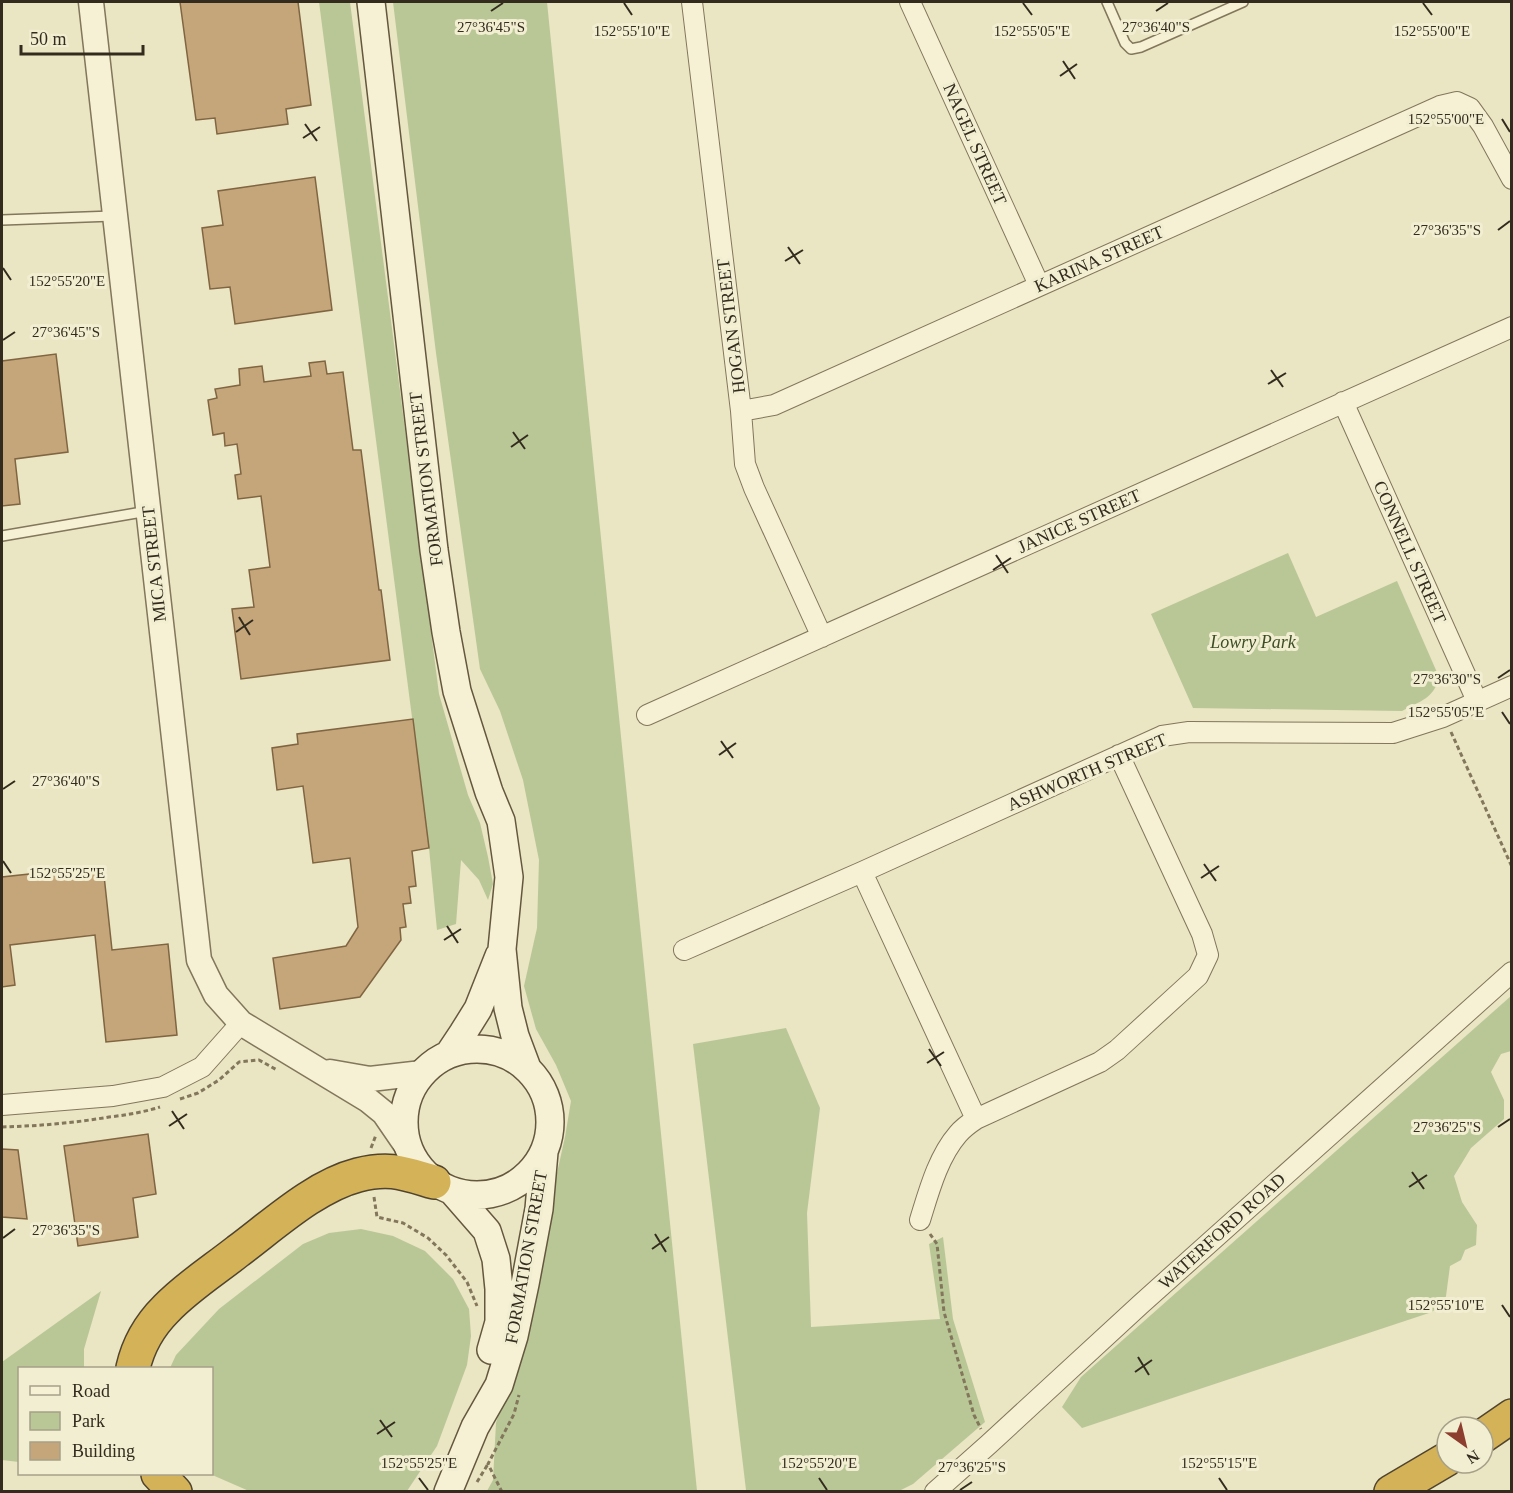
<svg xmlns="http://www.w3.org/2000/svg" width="1513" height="1493" viewBox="0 0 1513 1493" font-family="'Times New Roman',serif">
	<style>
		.green { fill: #b9c797 }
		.building { fill: #c5a67a; stroke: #806542; stroke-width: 1.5 }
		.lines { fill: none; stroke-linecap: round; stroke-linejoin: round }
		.service-casing { stroke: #82765b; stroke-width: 12 }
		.minor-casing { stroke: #82765b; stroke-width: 22 }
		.tertiary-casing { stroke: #82765b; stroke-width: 27 }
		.secondary-casing { stroke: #64573e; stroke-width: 30 }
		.motorway-casing { stroke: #50442f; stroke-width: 36 }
		.path { stroke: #82765b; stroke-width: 3; stroke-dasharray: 4.5 3; stroke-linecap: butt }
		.service { stroke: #f6f1d4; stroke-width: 9 }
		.minor { stroke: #f6f1d4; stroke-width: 20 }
		.tertiary { stroke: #f6f1d4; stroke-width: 24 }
		.secondary { stroke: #f6f1d4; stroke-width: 27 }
		.motorway { stroke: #d4b258; stroke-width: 33 }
		.ticks { fill: none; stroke: #332c1e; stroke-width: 2 }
		.labels { text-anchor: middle; stroke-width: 6; stroke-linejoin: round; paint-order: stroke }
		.street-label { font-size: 18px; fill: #332c1e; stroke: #f2eed1 }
		.park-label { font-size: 18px; font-style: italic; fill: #3d4e26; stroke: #f2eed1 }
		.ticks-label { font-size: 15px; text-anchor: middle; fill: #332c1e; stroke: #f2eed1; stroke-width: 6; stroke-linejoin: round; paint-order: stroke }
	</style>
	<rect width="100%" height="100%" fill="#eae5c2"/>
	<!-- green -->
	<path class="green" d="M319 2H350L439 694 468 795 480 823 488 857 493 884 488 900 479 880 461 860 456 924 437 930 429 848Z
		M393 2H547L697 1491H487L493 1480 496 1423 526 1325 541 1245 565 1137 571 1101 556 1065 536 1029 524 986 537 928 539 860 523 780 500 711 480 669 436 353Z
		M1288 553 1316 617 1397 581 1439 677C1434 699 1420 701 1402 711L1193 708 1151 614Z
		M1511 996V1051L1501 1054 1491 1072 1504 1100V1119L1471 1148 1454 1176 1462 1202 1477 1225 1476 1245 1465 1250 1461 1260 1450 1266 1446 1296 1443 1306 1429 1313 1082 1428 1062 1407 1081 1377Z
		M786 1028 820 1108 807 1213 811 1327 940 1319 929 1244 943 1237 953 1319 985 1422 913 1484 899 1491 749 1492 746 1490 693 1044Z
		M361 1229 393 1236 425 1251 453 1279 469 1309 471 1336 467 1365 437 1446 407 1491H249L210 1474H212V1368H170L176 1355 219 1309 303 1244 329 1233Z
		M101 1291 84 1349V1368H20L19 1462 2 1460V1362Z"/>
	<!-- building -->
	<path class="building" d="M180 2H298L311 105 286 109 288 124 217 134 215 118 196 120Z
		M315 177 332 310 235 324 230 287 210 289 202 228 223 225 218 191Z
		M56 354 68 452 15 459 20 504 2 506V361Z
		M325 361 327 374 343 372 353 450H361L379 590H381L390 660 241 679 232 609 254 607 249 570 270 567 261 496 238 499 235 475 241 474 237 444 225 446 224 433 213 435 208 400 217 398 215 389 240 385 239 369 262 366 264 382 311 376 309 363Z
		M413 719 429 848 412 851 416 886 409 887 411 903 403 904 406 927 400 928 401 940 360 997 280 1009 273 958 346 946 358 927 350 858 313 863 303 786 277 790 272 748 298 744 297 734Z
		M103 866 112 950 168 944 177 1035 106 1042 95 935 10 945 15 985 2 987V877Z
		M148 1134 156 1194 133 1198 138 1237 78 1246 64 1146Z
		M2 1149 18 1150 27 1219 2 1217Z"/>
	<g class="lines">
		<!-- service casing -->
		<g class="service-casing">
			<path id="service" d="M1107 2 1125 43 1131 49 1141 47 1243 2
				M2 220 113 216
				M2 536 148 511"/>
		</g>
		<!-- minor casing -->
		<g class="minor-casing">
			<path id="minor" d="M692 2 741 411 745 464 754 488 822 637
				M910 2 1039 285
				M1343 402 1477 701
				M741 411 774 405 1440 106 1457 102 1470 108 1483 126 1512 179
				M647 715 1512 327
				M862 872 976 1119
				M684 950 862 872 1162 736 1189 732 1393 733 1443 717 1512 686
				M2 1105 113 1096 163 1087 202 1067 241 1023
				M920 1220C929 1191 938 1157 958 1134 963 1128 970 1123 976 1119L1100 1062 1117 1050 1198 976 1208 955 1202 934 1119 755
				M935 1492 989 1444 1141 1304 1512 972"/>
		</g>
		<!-- tertiary casing -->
		<g class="tertiary-casing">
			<path id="tertiary" d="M91 2 199 960 216 995 241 1023 368 1100 384 1113 408 1148
				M330 1072 370 1079 422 1073"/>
		</g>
		<!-- secondary casing -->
		<g class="secondary-casing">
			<path id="secondary" d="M371 2 434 550 446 632 457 691 489 792 501 821 509 877 502 949 508 1008 515 1036 527 1068
				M404 1122a73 73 0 1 1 146 0a73 73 0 1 1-146 0Z
				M449 1054 463 1033 478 1009 499 956
				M453 1192 487 1231 496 1259 499 1289V1322L491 1350
				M448 1492 475 1427 499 1385 514 1336 525 1284 539 1209 544 1152"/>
		</g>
		<!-- motorway casing -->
		<g class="motorway-casing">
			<path id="motorway" d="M133 1368C138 1346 150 1325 166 1309 187 1287 214 1270 238 1251 273 1225 315 1186 358 1175 390 1167 403 1173 434 1182
				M1483 1436 1512 1416
				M158 1474 175 1492
				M1391 1492 1447 1459"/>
		</g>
		<!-- path -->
		<path class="path" d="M1451 732 1512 867
			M180 1099 198 1093 219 1080 239 1062 259 1060 277 1070
			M2 1127C38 1126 74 1123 109 1117 127 1115 144 1112 160 1107
			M371 1148 376 1135
			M374 1197 377 1217 403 1223 428 1238 446 1255 467 1282 477 1306
			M930 1234 937 1244 944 1312 974 1415 981 1429
			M477 1482 488 1464
			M502 1492 488 1464 514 1414 519 1395"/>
		<!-- service -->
		<use href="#service" class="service"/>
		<!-- minor -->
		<use href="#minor" class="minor"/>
		<!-- tertiary -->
		<use href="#tertiary" class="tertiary"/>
		<!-- secondary -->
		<use href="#secondary" class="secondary"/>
		<!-- motorway -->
		<use href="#motorway" class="motorway"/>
	</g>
	<!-- ticks -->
	<path class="ticks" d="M624 3 632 15M1023 3 1032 15M1423 3 1432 15M491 11 503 3M1156 11 1168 3M1063 61 1075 79M1060 76 1077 64M1502 119 1510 132M305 124 317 141M303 138 320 127M1498 230 1510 221M788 247 800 264M785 261 803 250M3 268 11 280M3 340 15 332M1271 370 1283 387M1268 384 1286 373M513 432 525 449M511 447 528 435M996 555 1008 573M993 570 1011 558M239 617 250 635M236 632 253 620M1498 678 1510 670M1502 712 1510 724M721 741 733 758M719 755 736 743M3 789 15 781M3 861 11 873M1204 864 1216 881M1201 878 1219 866M447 926 458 943M444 940 461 929M929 1049 941 1066M927 1063 944 1052M172 1111 184 1129M169 1126 187 1114M1498 1127 1510 1119M1412 1172 1424 1189M1409 1187 1427 1175M655 1234 666 1252M3 1238 15 1229M652 1249 669 1237M1502 1305 1510 1317M1138 1357 1149 1375M1135 1372 1152 1360M380 1420 392 1437M377 1434 395 1422M419 1478 428 1490M819 1478 827 1490M1219 1478 1227 1490M960 1490 972 1482"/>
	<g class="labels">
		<!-- street labels -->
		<g class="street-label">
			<text transform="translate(975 144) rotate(66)" y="6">NAGEL STREET</text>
			<text transform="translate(1099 259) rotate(-24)" y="6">KARINA STREET</text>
			<text transform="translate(731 326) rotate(-97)" y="6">HOGAN STREET</text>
			<text transform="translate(426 479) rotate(-97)" y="6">FORMATION STREET</text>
			<text transform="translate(1079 521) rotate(-24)" y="6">JANICE STREET</text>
			<text transform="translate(1410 552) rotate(66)" y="6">CONNELL STREET</text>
			<text transform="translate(154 564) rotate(-96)" y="6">MICA STREET</text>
			<text transform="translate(1087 772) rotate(-23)" y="6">ASHWORTH STREET</text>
			<text transform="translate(1222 1231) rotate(-42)" y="6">WATERFORD ROAD</text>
			<text transform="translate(526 1257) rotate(-80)" y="6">FORMATION STREET</text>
		</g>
		<!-- park labels -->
		<g class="park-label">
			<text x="1253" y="648">Lowry Park</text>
		</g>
	</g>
	<g class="ticks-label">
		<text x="491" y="32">27°36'45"S</text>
		<text x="1156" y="32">27°36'40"S</text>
		<text x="632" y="36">152°55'10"E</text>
		<text x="1032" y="36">152°55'05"E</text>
		<text x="1432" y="36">152°55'00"E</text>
		<text x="1446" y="124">152°55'00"E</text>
		<text x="1447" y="235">27°36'35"S</text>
		<text x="67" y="286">152°55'20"E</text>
		<text x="66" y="337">27°36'45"S</text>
		<text x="1447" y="684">27°36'30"S</text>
		<text x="1446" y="717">152°55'05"E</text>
		<text x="66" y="786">27°36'40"S</text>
		<text x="67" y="878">152°55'25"E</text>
		<text x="1447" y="1132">27°36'25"S</text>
		<text x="66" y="1235">27°36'35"S</text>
		<text x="1446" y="1310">152°55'10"E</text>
		<text x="419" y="1468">152°55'25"E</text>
		<text x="819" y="1468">152°55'20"E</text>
		<text x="1219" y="1468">152°55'15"E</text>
		<text x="972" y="1472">27°36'25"S</text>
	</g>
	<!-- border -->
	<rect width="1513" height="1493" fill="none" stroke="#332c1e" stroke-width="6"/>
	<!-- legend -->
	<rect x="18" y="1367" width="195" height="108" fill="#f2eed1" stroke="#a6a089" stroke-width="1.5"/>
	<rect x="30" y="1386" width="30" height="9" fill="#f6f1d4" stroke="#a6a089" stroke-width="1.5"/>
	<text x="72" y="1397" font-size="18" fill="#332c1e">Road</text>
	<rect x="30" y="1412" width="30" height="18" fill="#b9c797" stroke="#a6a089" stroke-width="1.5"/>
	<text x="72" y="1427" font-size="18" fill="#332c1e">Park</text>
	<rect x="30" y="1442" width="30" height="18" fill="#c5a67a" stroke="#a6a089" stroke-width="1.5"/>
	<text x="72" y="1457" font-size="18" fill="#332c1e">Building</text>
	<!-- north arrow -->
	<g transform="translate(1465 1445) rotate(146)"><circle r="28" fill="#f2eed1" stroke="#a6a089" stroke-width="1.5"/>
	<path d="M0-4.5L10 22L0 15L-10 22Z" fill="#8d3e2f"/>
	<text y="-9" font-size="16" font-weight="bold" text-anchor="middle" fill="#332c1e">N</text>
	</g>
	<!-- scale -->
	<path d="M21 45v9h122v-9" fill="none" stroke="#332c1e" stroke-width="3"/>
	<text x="30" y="45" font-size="18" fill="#332c1e" stroke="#f2eed1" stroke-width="4.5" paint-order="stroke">50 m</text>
</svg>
